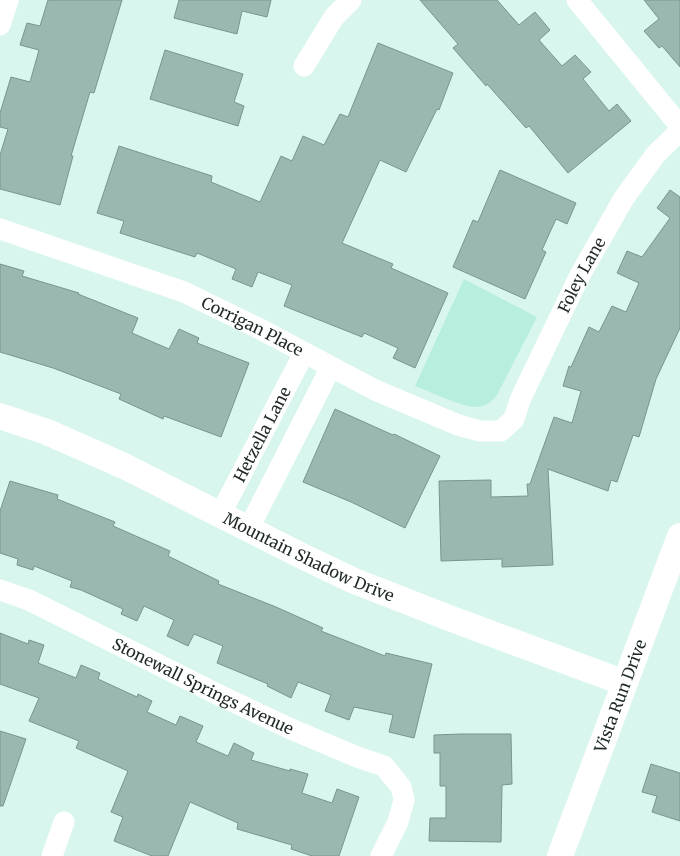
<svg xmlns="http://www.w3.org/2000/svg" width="680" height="856" viewBox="0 0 680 856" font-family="Merriweather,serif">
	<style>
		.green { fill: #b7eee0 }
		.building { fill: #9bb8b0; stroke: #79958e }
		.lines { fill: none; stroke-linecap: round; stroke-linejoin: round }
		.minor { stroke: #fff; stroke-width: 21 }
		.tertiary { stroke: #fff; stroke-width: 26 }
		.labels { text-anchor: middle; stroke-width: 5; stroke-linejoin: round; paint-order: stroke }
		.street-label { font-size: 16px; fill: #1e2926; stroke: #fff }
	</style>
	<rect width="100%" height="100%" fill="#d8f6ee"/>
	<!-- green -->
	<path class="green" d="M464 279 537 317 497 395C492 402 486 406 477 407 465 408 428 391 415 386Z"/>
	<!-- building -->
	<path class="building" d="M48 0H122L94 93 90 92 71 156H73L60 205 0 189V155L8 129 0 127V113L11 77 30 82 39 50 20 45 27 23 40 26Z
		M179 0H271L267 17 242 11 237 34 174 18Z
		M420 0H497L519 25 535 12 550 30 539 40 562 66 575 55 591 72 583 79 609 111 617 104 631 121 568 173 529 126 526 128 487 84 486 86 453 48 458 44Z
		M644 0H680V67L662 46 659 48 644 31 659 19Z
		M378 43 453 73 439 110 437 109 406 172 380 160 342 243 393 264 391 268 448 293 415 368 393 358 398 348 364 333 362 337 284 306 292 285 258 272 252 287 232 279 236 269 197 253 195 257 120 233 124 221 97 213 119 146 212 176 211 182 260 202 281 156 292 161 303 136 324 145 340 114 348 117Z
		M165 50 243 74 234 102 244 106 238 126 150 99Z
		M500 170 576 203 567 224 556 219 542 250 546 252 525 299 453 267 473 220 478 222Z
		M670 190 680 197V328L656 379 639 437 633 435 617 482 611 480 608 491 548 469 553 565 502 567V559L441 561 439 481 491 480V497L528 496 527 484H530L554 417 572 423 581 391 563 386 569 366 571 367 589 327 599 332 612 306 626 312 639 283 617 273 627 251 642 257 670 218 657 208Z
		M0 264 24 271 22 276 79 293 78 294 138 318 132 333 169 349 179 329 199 338 197 343 249 363 221 437 164 416 163 419 119 399 121 394 53 368 0 352Z
		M335 409 393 435 394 434 440 456 405 528 351 502 303 482Z
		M10 481 58 495 57 499 115 522 113 526 170 551 168 556 219 581 218 584 276 607 323 628 321 631 385 656 386 653 432 664 414 738 389 732 393 715 354 707 349 720 325 711 331 695 298 682 291 698 267 686 268 684 217 663 223 646 194 634 188 646 167 636 174 620 144 606 137 621 121 614 123 609 81 590 70 587 72 581 34 566 33 570 17 565 18 559 0 553V511Z
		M0 633 28 644 29 640 44 645 38 663 76 678 81 665 100 673 98 679 137 697 138 694 152 701 147 712 176 725 180 716 203 726 196 742 228 756 234 743 254 753 251 760 290 771V769L308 774 302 793 332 803 337 789 359 797 339 856H312L291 849 292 845 237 829 238 823 190 802 168 856H152L114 841 123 817 111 812 128 771 76 748 79 741 29 721 39 698 0 684Z
		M0 731 26 739 3 806H0Z
		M461 734H511L512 784 502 785 501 842 429 841 430 818H446V786H440V753H434V735Z
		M651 764 680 773V821L652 812 657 796 642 792Z"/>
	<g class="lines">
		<!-- minor -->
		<g class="minor">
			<path d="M577 0 680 126"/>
			<path d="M0 25 8 0"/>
			<path d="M304 66 334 17 351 0"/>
			<path id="s1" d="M0 229 184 292 262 330 375 390 458 425 480 431H501L514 419 520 400 528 383 580 275 624 198 656 154 680 131"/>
			<path id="s2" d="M220 515 304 353"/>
			<path d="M249 528 331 367"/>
			<path id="s3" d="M0 590 29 600 219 695 291 729 357 757 384 766 401 787 404 800 398 822 381 856"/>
			<path d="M52 856 64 822"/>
		</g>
		<!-- tertiary -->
		<g class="tertiary">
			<path id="s4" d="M0 416 47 432 124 466 304 557 352 580 449 618 625 683"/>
			<path id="s5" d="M560 856 680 536"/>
		</g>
	</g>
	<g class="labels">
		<!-- street labels -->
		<g class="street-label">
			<text dy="6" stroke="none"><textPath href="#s1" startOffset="720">Foley Lane</textPath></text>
			<text dy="6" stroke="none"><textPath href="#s1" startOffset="271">Corrigan Place</textPath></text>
			<text dy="6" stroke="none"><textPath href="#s2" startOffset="91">Hetzella Lane</textPath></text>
			<text dy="6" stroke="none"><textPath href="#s4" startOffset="340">Mountain Shadow Drive</textPath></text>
			<text dy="6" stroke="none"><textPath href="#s3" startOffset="225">Stonewall Springs Avenue</textPath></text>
			<text dy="6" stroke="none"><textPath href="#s5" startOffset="171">Vista Run Drive</textPath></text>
		</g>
	</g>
</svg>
